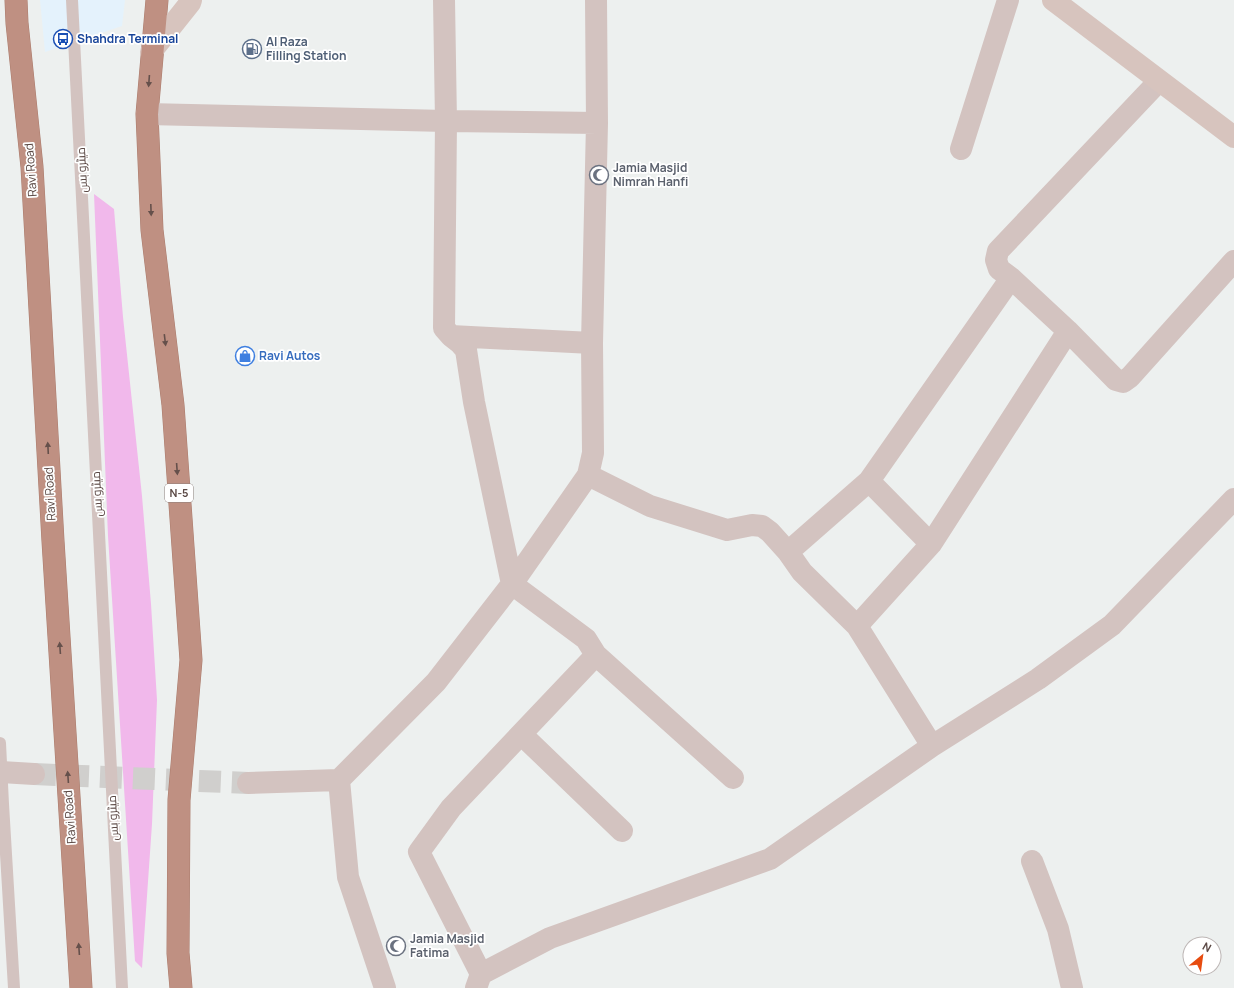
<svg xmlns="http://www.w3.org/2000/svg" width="1234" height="988" viewBox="0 0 1234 988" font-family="Manrope,Cairo,sans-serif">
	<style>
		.commercial { fill: #e4f2fc }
		.green { fill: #f1b8eb }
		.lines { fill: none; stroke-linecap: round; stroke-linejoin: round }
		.street-tunnel { stroke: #d0cfcd; stroke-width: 22; stroke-dasharray: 22 11; stroke-linecap: butt }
		.highway-casing { stroke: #ab7c6d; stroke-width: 23 }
		.lane { stroke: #d3c3c0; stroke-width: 12 }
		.street { stroke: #d3c3c0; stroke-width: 22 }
		.secondary { stroke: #d7c4be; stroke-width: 22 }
		.highway { stroke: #bf9082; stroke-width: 22 }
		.lane-bridge { stroke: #d3c3c0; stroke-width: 12 }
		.oneway { fill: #65504b }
		.labels { text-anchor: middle; stroke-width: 3.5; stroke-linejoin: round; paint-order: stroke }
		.shield { fill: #fff; stroke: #8c807d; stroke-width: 1 }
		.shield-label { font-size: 11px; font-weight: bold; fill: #5b4945 }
		.transit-label { font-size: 12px; font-weight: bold; fill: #164399; stroke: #fff; text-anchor: start }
		.service-label { font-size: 12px; font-weight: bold; fill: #4e5e75; stroke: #fff; text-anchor: start }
		.worship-label { font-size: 12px; font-weight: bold; fill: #5b616d; stroke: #fff; text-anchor: start }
		.street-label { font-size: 12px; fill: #5b4945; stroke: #fff }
		.shop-label { font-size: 12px; font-weight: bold; fill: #366cbe; stroke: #fff; text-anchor: start }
	</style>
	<rect width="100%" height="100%" fill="#edf0ef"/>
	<!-- commercial -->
	<path class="commercial" d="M40 0H125L122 26 45 52Z"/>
	<!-- green -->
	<path class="green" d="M94 194 114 209 123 317 142 496 151 604 157 700 152 824 142 968 135 961 108 536Z"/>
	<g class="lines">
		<!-- street-tunnel -->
		<path class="street-tunnel" d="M34 774 248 783"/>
		<!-- highway casing -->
		<g class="highway-casing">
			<path id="highway" d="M16 0 17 23 32 167 53 541 81 988
				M157 0 147 114 152 230 173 405 191 660 179 800 178 953 181 988"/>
		</g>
		<!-- lane -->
		<path class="lane" d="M0 743 3 804 14 988"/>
		<!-- street -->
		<path class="street" d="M444 0 446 121 444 328 451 336 592 343
			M1159 81 998 251 996 260 999 269 1011 278 1068 331 1116 380 1123 382 1130 377 1234 261
			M147 114 446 121 597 123
			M961 149 1008 0
			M451 336 460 343 466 350 474 402 512 584 586 639 596 655 733 778
			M588 475 650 506 727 530 752 525 762 526 770 532 788 552 802 572 857 626 932 746
			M869 481 931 544
			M788 552 869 481 1011 278
			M857 626 931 544 1068 331
			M521 734 622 831
			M1 772 34 774
			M339 780 348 877 385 988
			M248 783 339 780 436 682 512 584 588 475 593 453 592 343 597 123 596 0
			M1032 861 1058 929 1072 988
			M481 974 419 852 451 808 596 655
			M476 988 481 974 550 938 770 859 932 746 1038 679 1112 625 1234 499"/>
		<!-- secondary -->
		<path class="secondary" d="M1053 0 1234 137
			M151 52 190 3 191 0"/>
		<!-- highway -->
		<use href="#highway" class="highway"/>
		<!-- lane-bridge -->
		<path class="lane-bridge" d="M72 0 122 988"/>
	</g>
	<!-- one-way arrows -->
	<defs><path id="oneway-solid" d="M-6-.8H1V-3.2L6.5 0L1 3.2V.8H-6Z"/></defs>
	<g class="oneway">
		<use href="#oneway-solid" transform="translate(149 81) rotate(94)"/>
		<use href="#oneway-solid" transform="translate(151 210) rotate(88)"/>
		<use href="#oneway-solid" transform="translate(165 340) rotate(83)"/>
		<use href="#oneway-solid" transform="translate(48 448) rotate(-93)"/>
		<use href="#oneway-solid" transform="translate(177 469) rotate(86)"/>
		<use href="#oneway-solid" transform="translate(60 648) rotate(-94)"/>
		<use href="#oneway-solid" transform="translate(68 777) rotate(-94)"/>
		<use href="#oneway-solid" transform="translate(79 949) rotate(-94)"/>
	</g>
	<!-- icons -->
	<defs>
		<g id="bus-ring" transform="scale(1)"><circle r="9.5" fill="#fff" stroke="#1a4fb4" stroke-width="1.5"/><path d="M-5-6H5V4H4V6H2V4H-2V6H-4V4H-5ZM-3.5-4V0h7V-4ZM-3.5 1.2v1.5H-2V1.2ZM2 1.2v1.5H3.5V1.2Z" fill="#1a4fb4"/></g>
		<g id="fuel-ring" transform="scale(1)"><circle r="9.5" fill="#fff" stroke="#5c6f8a" stroke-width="1.5"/><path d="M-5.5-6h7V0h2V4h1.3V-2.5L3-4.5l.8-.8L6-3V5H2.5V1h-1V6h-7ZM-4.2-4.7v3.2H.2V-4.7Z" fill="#5c6f8a"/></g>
		<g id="mosque-ring" transform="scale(1)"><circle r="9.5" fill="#fff" stroke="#6b7280" stroke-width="1.5"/><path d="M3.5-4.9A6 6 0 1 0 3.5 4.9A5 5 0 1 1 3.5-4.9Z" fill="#6b7280"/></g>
		<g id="shop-ring" transform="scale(1)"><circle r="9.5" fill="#fff" stroke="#3f7fe0" stroke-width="1.5"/><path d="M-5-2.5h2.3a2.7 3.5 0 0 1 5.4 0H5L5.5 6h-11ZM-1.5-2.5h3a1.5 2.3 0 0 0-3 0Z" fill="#3f7fe0"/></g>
	</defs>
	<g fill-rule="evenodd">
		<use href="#bus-ring" x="63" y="39"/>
		<use href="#fuel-ring" x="252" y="49"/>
		<use href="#mosque-ring" x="599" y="175"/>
		<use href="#shop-ring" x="245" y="356"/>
		<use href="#mosque-ring" x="396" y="946"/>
	</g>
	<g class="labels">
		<!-- shield labels -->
		<rect class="shield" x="165" y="484" width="28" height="18" rx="3"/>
		<g class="shield-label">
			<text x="179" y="497">N-5</text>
		</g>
		<!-- transit labels -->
		<g class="transit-label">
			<text x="77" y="43">Shahdra Terminal</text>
		</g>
		<!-- service labels -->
		<g class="service-label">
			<text x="266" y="46">Al Raza<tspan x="266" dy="14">Filling Station</tspan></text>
		</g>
		<!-- worship labels -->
		<g class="worship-label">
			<text x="613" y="172">Jamia Masjid<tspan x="613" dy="14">Nimrah Hanfi</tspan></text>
			<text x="410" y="943">Jamia Masjid<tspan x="410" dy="14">Fatima</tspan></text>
		</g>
		<!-- street labels -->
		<g class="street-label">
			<text transform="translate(31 170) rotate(-94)" y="4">Ravi Road</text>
			<text transform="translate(82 170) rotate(-93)" y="4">میٹرو بس</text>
			<text transform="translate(50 494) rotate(-93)" y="4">Ravi Road</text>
			<text transform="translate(97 494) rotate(-93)" y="4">میٹرو بس</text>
			<text transform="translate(70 817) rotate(-94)" y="4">Ravi Road</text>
			<text transform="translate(113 818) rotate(-93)" y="4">میٹرو بس</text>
		</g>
		<!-- shop labels -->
		<g class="shop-label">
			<text x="259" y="360">Ravi Autos</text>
		</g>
	</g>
	<!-- north arrow -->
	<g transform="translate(1202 956) rotate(29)"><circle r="19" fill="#ffffff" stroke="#bdb6b5"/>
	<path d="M0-3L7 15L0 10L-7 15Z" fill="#e74c10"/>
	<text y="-6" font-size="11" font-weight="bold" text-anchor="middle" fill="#5b4945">N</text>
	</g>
</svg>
